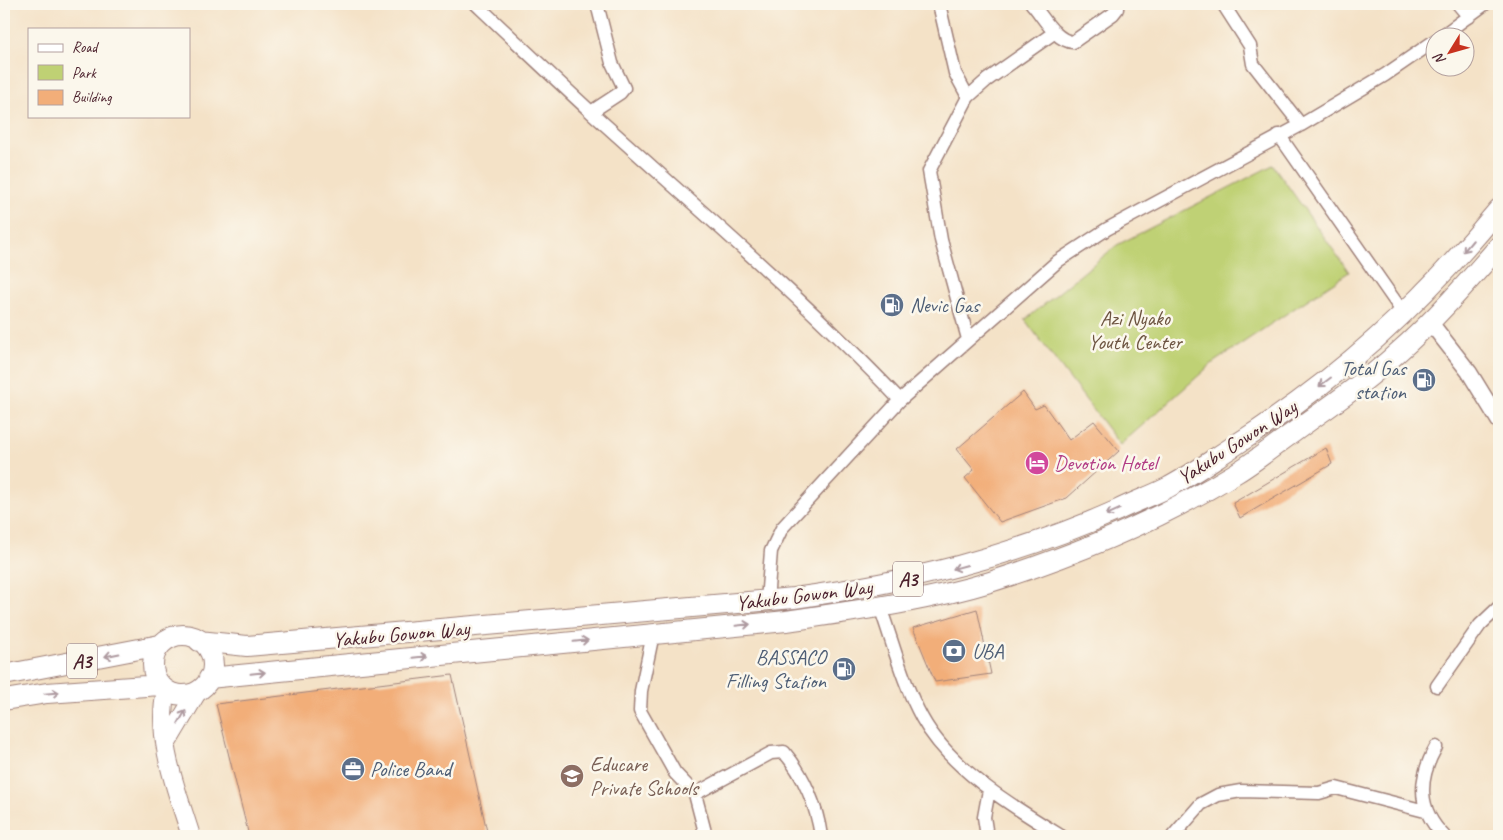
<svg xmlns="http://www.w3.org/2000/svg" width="1503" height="840" viewBox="0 0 1503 840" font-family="Caveat,sans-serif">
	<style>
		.green { fill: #bfd174; stroke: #847850 }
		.building { fill: #f2ae79 }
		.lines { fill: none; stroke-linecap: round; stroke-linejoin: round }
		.minor-casing { stroke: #9f8079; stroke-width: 15 }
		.tertiary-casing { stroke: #9f8079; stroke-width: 18 }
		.secondary-casing { stroke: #9f8079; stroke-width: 20 }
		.trunk-casing { stroke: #9f8079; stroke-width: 22 }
		.minor { stroke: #fff; stroke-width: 12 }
		.tertiary { stroke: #fff; stroke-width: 15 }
		.secondary { stroke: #fff; stroke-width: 18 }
		.trunk { stroke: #fff; stroke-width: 20 }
		.oneway { stroke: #ae9aa0 }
		.labels { text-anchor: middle; stroke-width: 5; stroke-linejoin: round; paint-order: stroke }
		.shield { fill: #fbf7ec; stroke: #7f6065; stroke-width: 1 }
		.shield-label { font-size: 20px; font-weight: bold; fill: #4a1f2b }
		.service-label { font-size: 21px; fill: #4e5e75; stroke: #fbf7ec; text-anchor: start }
		.park-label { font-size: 21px; fill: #6d5441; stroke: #fbf7ec }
		.street-label { font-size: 21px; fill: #4a1f2b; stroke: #fbf7ec }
		.hotel-label { font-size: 21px; fill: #b23c85; stroke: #fbf7ec; text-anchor: start }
		.education-label { font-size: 21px; fill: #785e54; stroke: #fbf7ec; text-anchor: start }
	</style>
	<rect width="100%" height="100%" fill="#fbf7ec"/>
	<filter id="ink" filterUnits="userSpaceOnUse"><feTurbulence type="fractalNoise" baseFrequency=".02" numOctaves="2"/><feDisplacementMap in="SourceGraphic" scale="10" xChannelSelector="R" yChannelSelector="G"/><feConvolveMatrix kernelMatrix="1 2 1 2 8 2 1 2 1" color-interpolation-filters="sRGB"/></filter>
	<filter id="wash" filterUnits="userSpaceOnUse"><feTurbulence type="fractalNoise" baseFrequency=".0096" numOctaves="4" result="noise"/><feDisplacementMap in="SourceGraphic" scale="20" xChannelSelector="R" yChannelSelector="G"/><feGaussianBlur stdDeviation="1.12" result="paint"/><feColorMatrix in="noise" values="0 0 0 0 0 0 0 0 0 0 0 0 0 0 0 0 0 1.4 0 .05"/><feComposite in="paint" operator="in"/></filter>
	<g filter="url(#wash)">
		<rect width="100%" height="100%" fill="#f4e2c7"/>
		<!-- green -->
		<path class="green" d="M1273 165 1349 272 1214 362 1120 445 1025 320 1117 245Z"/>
		<g id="blocks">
			<!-- building -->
			<path class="building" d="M1023 392 1035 409 1044 405 1069 440 1094 421 1119 451 1067 498 1000 522 965 478 974 470 957 449Z
				M1326 448 1332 464 1240 518 1233 503Z
				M977 609 991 674 935 682 913 628Z
				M452 675 488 836H249L216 704Z"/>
		</g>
	</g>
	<g filter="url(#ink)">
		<use href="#blocks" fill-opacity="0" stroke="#9f8079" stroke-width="1"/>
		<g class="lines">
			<!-- minor casing -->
			<g class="minor-casing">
				<path id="minor" d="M476 4C514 40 553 77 592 113 696 207 803 298 900 400
					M939 4 955 73 968 97
					M1032 4C1043 16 1055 41 1073 42L1113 14 1117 9V4
					M1223 4 1250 46 1253 64 1301 125
					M1458 4 1469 17
					M1439 38 1485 4
					M591 112 620 93 624 88 612 63 597 4
					M1279 135 1404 314
					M968 339 941 240 929 171 968 97 987 80 1055 32
					M767 601 771 551 782 528 900 400 1058 261 1107 229 1301 125 1385 75 1436 40
					M880 607C893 643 903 684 922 718 950 769 1012 806 1061 836
					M653 634 641 691 640 711 675 773 695 794 706 836
					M1437 686 1480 625 1499 607
					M1436 747C1418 779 1417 809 1444 836
					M695 794 771 753 784 752C804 775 817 807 821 836
					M987 836 984 817 989 790
					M1173 836 1201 804 1218 795 1241 791 1319 793 1336 788 1425 811"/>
			</g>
			<!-- tertiary casing -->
			<g class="tertiary-casing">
				<path id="tertiary" d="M1430 322 1469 372 1499 421"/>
			</g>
			<!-- secondary casing -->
			<g class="secondary-casing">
				<path id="secondary" d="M166 690C155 738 177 791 191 836
					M167 743 198 691"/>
			</g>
			<!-- trunk casing -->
			<g class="trunk-casing">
				<path id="trunk" d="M153 665a30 30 0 1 1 60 0a30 30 0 1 1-60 0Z
					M199 641 247 646 794 598C909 582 1012 557 1118 510 1134 502 1151 496 1167 488 1190 476 1212 460 1234 446 1340 378 1420 305 1499 209
					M4 675 160 645
					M209 678 786 621C854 611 924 602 990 582 1075 555 1160 520 1236 473 1256 461 1275 445 1294 432 1328 407 1365 383 1396 354 1434 321 1467 283 1499 246
					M4 700 47 693 160 685"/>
			</g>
			<!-- minor -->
			<use href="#minor" class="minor"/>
			<!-- tertiary -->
			<use href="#tertiary" class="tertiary"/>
			<!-- secondary -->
			<use href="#secondary" class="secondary"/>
			<!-- trunk -->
			<use href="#trunk" class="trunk"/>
		</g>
		<!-- one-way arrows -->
		<defs><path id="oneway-shaft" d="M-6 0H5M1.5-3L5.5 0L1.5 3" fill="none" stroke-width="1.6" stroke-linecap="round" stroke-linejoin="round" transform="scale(1.25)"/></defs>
		<g class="oneway">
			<use href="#oneway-shaft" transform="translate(1468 246) rotate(130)"/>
			<use href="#oneway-shaft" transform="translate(1325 382) rotate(143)"/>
			<use href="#oneway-shaft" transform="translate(1113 512) rotate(156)"/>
			<use href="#oneway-shaft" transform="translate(960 567) rotate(165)"/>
			<use href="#oneway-shaft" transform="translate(743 625) rotate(-6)"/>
			<use href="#oneway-shaft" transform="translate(581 641) rotate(-6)"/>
			<use href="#oneway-shaft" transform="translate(112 655) rotate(169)"/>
			<use href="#oneway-shaft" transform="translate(420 657) rotate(-6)"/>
			<use href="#oneway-shaft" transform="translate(258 673) rotate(-6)"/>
			<use href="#oneway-shaft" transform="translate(52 693) rotate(-5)"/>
			<use href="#oneway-shaft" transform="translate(182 717) rotate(-60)"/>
		</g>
	</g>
	<!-- icons -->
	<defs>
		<g id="fuel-disc" transform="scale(1.25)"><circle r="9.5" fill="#5c6f8a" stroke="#fbf7ec"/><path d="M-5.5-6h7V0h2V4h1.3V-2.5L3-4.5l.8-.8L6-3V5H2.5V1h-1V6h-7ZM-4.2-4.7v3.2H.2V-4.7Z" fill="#fff"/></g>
		<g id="hotel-disc" transform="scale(1.25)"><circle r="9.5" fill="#d1479c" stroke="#fbf7ec"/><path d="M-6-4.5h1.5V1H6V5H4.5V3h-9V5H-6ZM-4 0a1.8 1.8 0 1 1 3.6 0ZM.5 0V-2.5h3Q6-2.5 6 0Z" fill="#fff"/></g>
		<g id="bank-disc" transform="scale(1.25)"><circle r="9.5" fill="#5c6f8a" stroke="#fbf7ec"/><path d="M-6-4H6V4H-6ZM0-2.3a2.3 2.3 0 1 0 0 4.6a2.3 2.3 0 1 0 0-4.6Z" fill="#fff"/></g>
		<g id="office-disc" transform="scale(1.25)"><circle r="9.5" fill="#5c6f8a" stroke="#fbf7ec"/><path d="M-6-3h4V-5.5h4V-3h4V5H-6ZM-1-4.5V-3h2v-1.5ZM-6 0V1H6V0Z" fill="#fff"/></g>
		<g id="school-disc" transform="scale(1.25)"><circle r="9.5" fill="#8d6e63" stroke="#fbf7ec"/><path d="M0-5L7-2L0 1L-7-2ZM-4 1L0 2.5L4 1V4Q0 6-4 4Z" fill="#fff"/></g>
	</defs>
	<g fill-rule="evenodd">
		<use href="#fuel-disc" x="892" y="305"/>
		<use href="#fuel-disc" x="1424" y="380"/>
		<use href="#hotel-disc" x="1037" y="463"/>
		<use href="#bank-disc" x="954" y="651"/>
		<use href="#fuel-disc" x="844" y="669"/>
		<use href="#office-disc" x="353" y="769"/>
		<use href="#school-disc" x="572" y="776"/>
	</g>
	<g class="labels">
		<!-- shield labels -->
		<g class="shield">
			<rect x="893" y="561.5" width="30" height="35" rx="4"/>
			<rect x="67" y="643.5" width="30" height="35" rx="4"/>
		</g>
		<g class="shield-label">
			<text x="908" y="586">A3</text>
			<text x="82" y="668">A3</text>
		</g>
		<!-- service labels -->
		<g class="service-label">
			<text x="910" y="312">Nevic Gas</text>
			<text x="1406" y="375" text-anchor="end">Total Gas<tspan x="1406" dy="24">station</tspan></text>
			<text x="972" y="658">UBA</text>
			<text x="826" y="664" text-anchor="end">BASSACO<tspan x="826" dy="24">Filling Station</tspan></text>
			<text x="370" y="776">Police Band</text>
		</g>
		<!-- park labels -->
		<g class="park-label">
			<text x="1135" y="325">Azi Nyako<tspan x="1135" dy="24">Youth Center</tspan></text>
		</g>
		<!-- street labels -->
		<g class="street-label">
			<text transform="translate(1237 442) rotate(-33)" y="7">Yakubu Gowon Way</text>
			<text transform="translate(804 595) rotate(-7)" y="7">Yakubu Gowon Way</text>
			<text transform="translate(401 634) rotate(-5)" y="7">Yakubu Gowon Way</text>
		</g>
		<!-- hotel labels -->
		<g class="hotel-label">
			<text x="1054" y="470">Devotion Hotel</text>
		</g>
		<!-- education labels -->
		<g class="education-label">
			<text x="590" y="771">Educare<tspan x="590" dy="24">Private Schools</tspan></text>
		</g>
	</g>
	<!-- margin -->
	<rect width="1503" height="840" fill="none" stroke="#fbf7ec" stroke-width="20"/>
	<!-- legend -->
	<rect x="28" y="28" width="162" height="90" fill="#fbf7ec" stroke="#b4a19f"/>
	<rect x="38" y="44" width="25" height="8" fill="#ffffff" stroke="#b4a19f"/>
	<text x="72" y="52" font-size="15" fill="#4a1f2b">Road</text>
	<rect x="38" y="65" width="25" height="15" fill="#bfd174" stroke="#b4a19f"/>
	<text x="72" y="78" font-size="15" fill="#4a1f2b">Park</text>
	<rect x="38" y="90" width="25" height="15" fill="#f2ae79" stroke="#b4a19f"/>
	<text x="72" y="102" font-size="15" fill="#4a1f2b">Building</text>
	<!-- north arrow -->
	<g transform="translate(1450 52) rotate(233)"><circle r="24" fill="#fbf7ec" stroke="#b4a19f"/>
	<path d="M0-4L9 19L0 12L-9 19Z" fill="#c8321e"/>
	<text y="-8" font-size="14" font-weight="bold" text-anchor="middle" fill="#4a1f2b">N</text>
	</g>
</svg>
